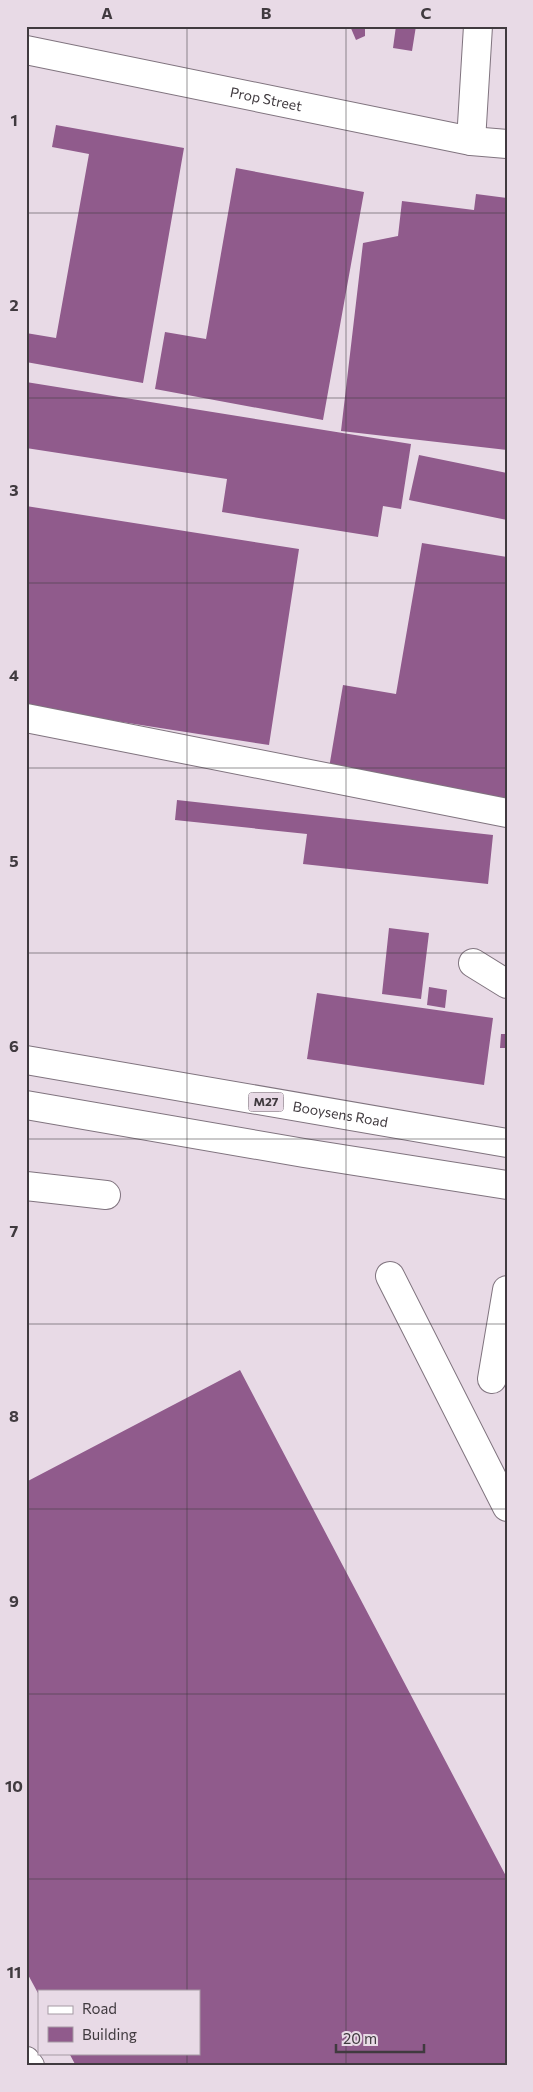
<svg xmlns="http://www.w3.org/2000/svg" width="533" height="2092" viewBox="0 0 533 2092" font-family="Commissioner,sans-serif">
	<style>
		.building { fill: #905b8c }
		.lines { fill: none; stroke-linecap: round; stroke-linejoin: round }
		.minor-casing { stroke: #80747f; stroke-width: 30 }
		.major-casing { stroke: #80747f; stroke-width: 30 }
		.minor { stroke: #fff; stroke-width: 28 }
		.major { stroke: #fff; stroke-width: 28 }
		.grid { fill: none; stroke: #403a3f; stroke-width: 1; stroke-opacity: 0.55 }
		.labels { text-anchor: middle; stroke-width: 5; stroke-linejoin: round; paint-order: stroke }
		.shield { fill: #e8dae6; stroke: #726a71; stroke-width: 1 }
		.shield-label { font-size: 12px; font-weight: bold; fill: #403a3f }
		.street-label { font-size: 14px; fill: #403a3f; stroke: #e8dae6 }
		.neatline { fill: none; stroke: #403a3f; stroke-width: 2 }
		.grid-label { font-size: 16px; text-anchor: middle; font-weight: bold; fill: #403a3f }
	</style>
	<rect width="100%" height="100%" fill="#e8dae6"/>
	<!-- building -->
	<path class="building" d="M350 26H365V36L356 40Z
		M396 26H416L412 51 393 48Z
		M56 125 184 148 143 383 26 362V333L56 338 89 154 52 147Z
		M236 168 364 192 323 420 155 389 165 332 206 339Z
		M476 194 507 198V450L341 431 363 243 398 236 402 201 474 210Z
		M26 382 411 444 401 509 383 506 378 537 222 512 227 479 26 448Z
		M419 455 507 473V520L409 500Z
		M26 506 299 549 269 745 26 707Z
		M422 543 507 557V804L328 774 343 685 396 694Z
		M177 800 493 835 488 884 303 864 307 834 175 820Z
		M389 928 429 933 421 999 382 994Z
		M429 987 447 990 445 1008 427 1005Z
		M317 993 493 1018 484 1085 307 1059Z
		M501 1034H507V1048H500Z
		M240 1370 507 1878V2066H76L69 2053H199V1991H39V1995L26 1971V1482Z"/>
	<g class="lines">
		<!-- minor casing -->
		<g class="minor-casing">
			<g id="minor">
				<path id="s1" d="M26 50 471 141 507 144"/>
				<path d="M471 141 478 26"/>
				<path d="M26 718 507 813"/>
				<path d="M473 963 507 984"/>
				<path d="M26 1186 106 1195"/>
				<path d="M390 1276 507 1507"/>
				<path d="M492 1379 507 1290"/>
				<path d="M26 2061 30 2066"/>
			</g>
		</g>
		<!-- major casing -->
		<g class="major-casing">
			<g id="major">
				<path id="s2" d="M26 1060 507 1143"/>
				<path d="M26 1105 304 1153 507 1185"/>
			</g>
		</g>
		<!-- minor -->
		<use href="#minor" class="minor"/>
		<!-- major -->
		<use href="#major" class="major"/>
	</g>
	<!-- grid -->
	<path class="grid" d="M187 26V1991M346 26V2066M26 213H507M26 398H507M26 583H507M26 768H507M26 953H507M26 1139H507M26 1324H507M26 1509H507M26 1694H507M26 1879H507M187 2053V2066"/>
	<g class="labels">
		<!-- shield labels -->
		<rect class="shield" x="248.5" y="1092.5" width="35" height="19" rx="4"/>
		<g class="shield-label">
			<text x="266" y="1106">M27</text>
		</g>
		<!-- street labels -->
		<g class="street-label">
			<text dy="5" stroke="none"><textPath href="#s1" startOffset="245">Prop Street</textPath></text>
			<text dy="5" stroke="none"><textPath href="#s2" startOffset="319">Booysens Road</textPath></text>
		</g>
	</g>
	<!-- border -->
	<rect width="533" height="2092" fill="none" stroke="#e8dae6" stroke-width="55"/>
	<!-- legend -->
	<rect x="38" y="1990" width="162" height="65" fill="#e8dae6" stroke="#a59aa3"/>
	<rect x="48" y="2006" width="25" height="8" fill="#ffffff" stroke="#a59aa3"/>
	<text x="82" y="2014" font-size="15" fill="#403a3f">Road</text>
	<rect x="48" y="2027" width="25" height="15" fill="#905b8c" stroke="#a59aa3"/>
	<text x="82" y="2040" font-size="15" fill="#403a3f">Building</text>
	<!-- scale -->
	<path d="M336 2044v8h88v-8" fill="none" stroke="#403a3f" stroke-width="2.5"/>
	<text x="343" y="2044" font-size="15" fill="#403a3f" stroke="#e8dae6" stroke-width="4" paint-order="stroke">20 m</text>
	<rect x="28" y="28" width="478" height="2036" class="neatline"/>
	<g class="grid-label">
		<text x="107" y="19">A</text>
		<text x="266" y="19">B</text>
		<text x="426" y="19">C</text>
		<text x="14" y="126">1</text>
		<text x="14" y="311">2</text>
		<text x="14" y="496">3</text>
		<text x="14" y="681">4</text>
		<text x="14" y="867">5</text>
		<text x="14" y="1052">6</text>
		<text x="14" y="1237">7</text>
		<text x="14" y="1422">8</text>
		<text x="14" y="1607">9</text>
		<text x="14" y="1792">10</text>
		<text x="14" y="1978">11</text>
	</g>
</svg>
